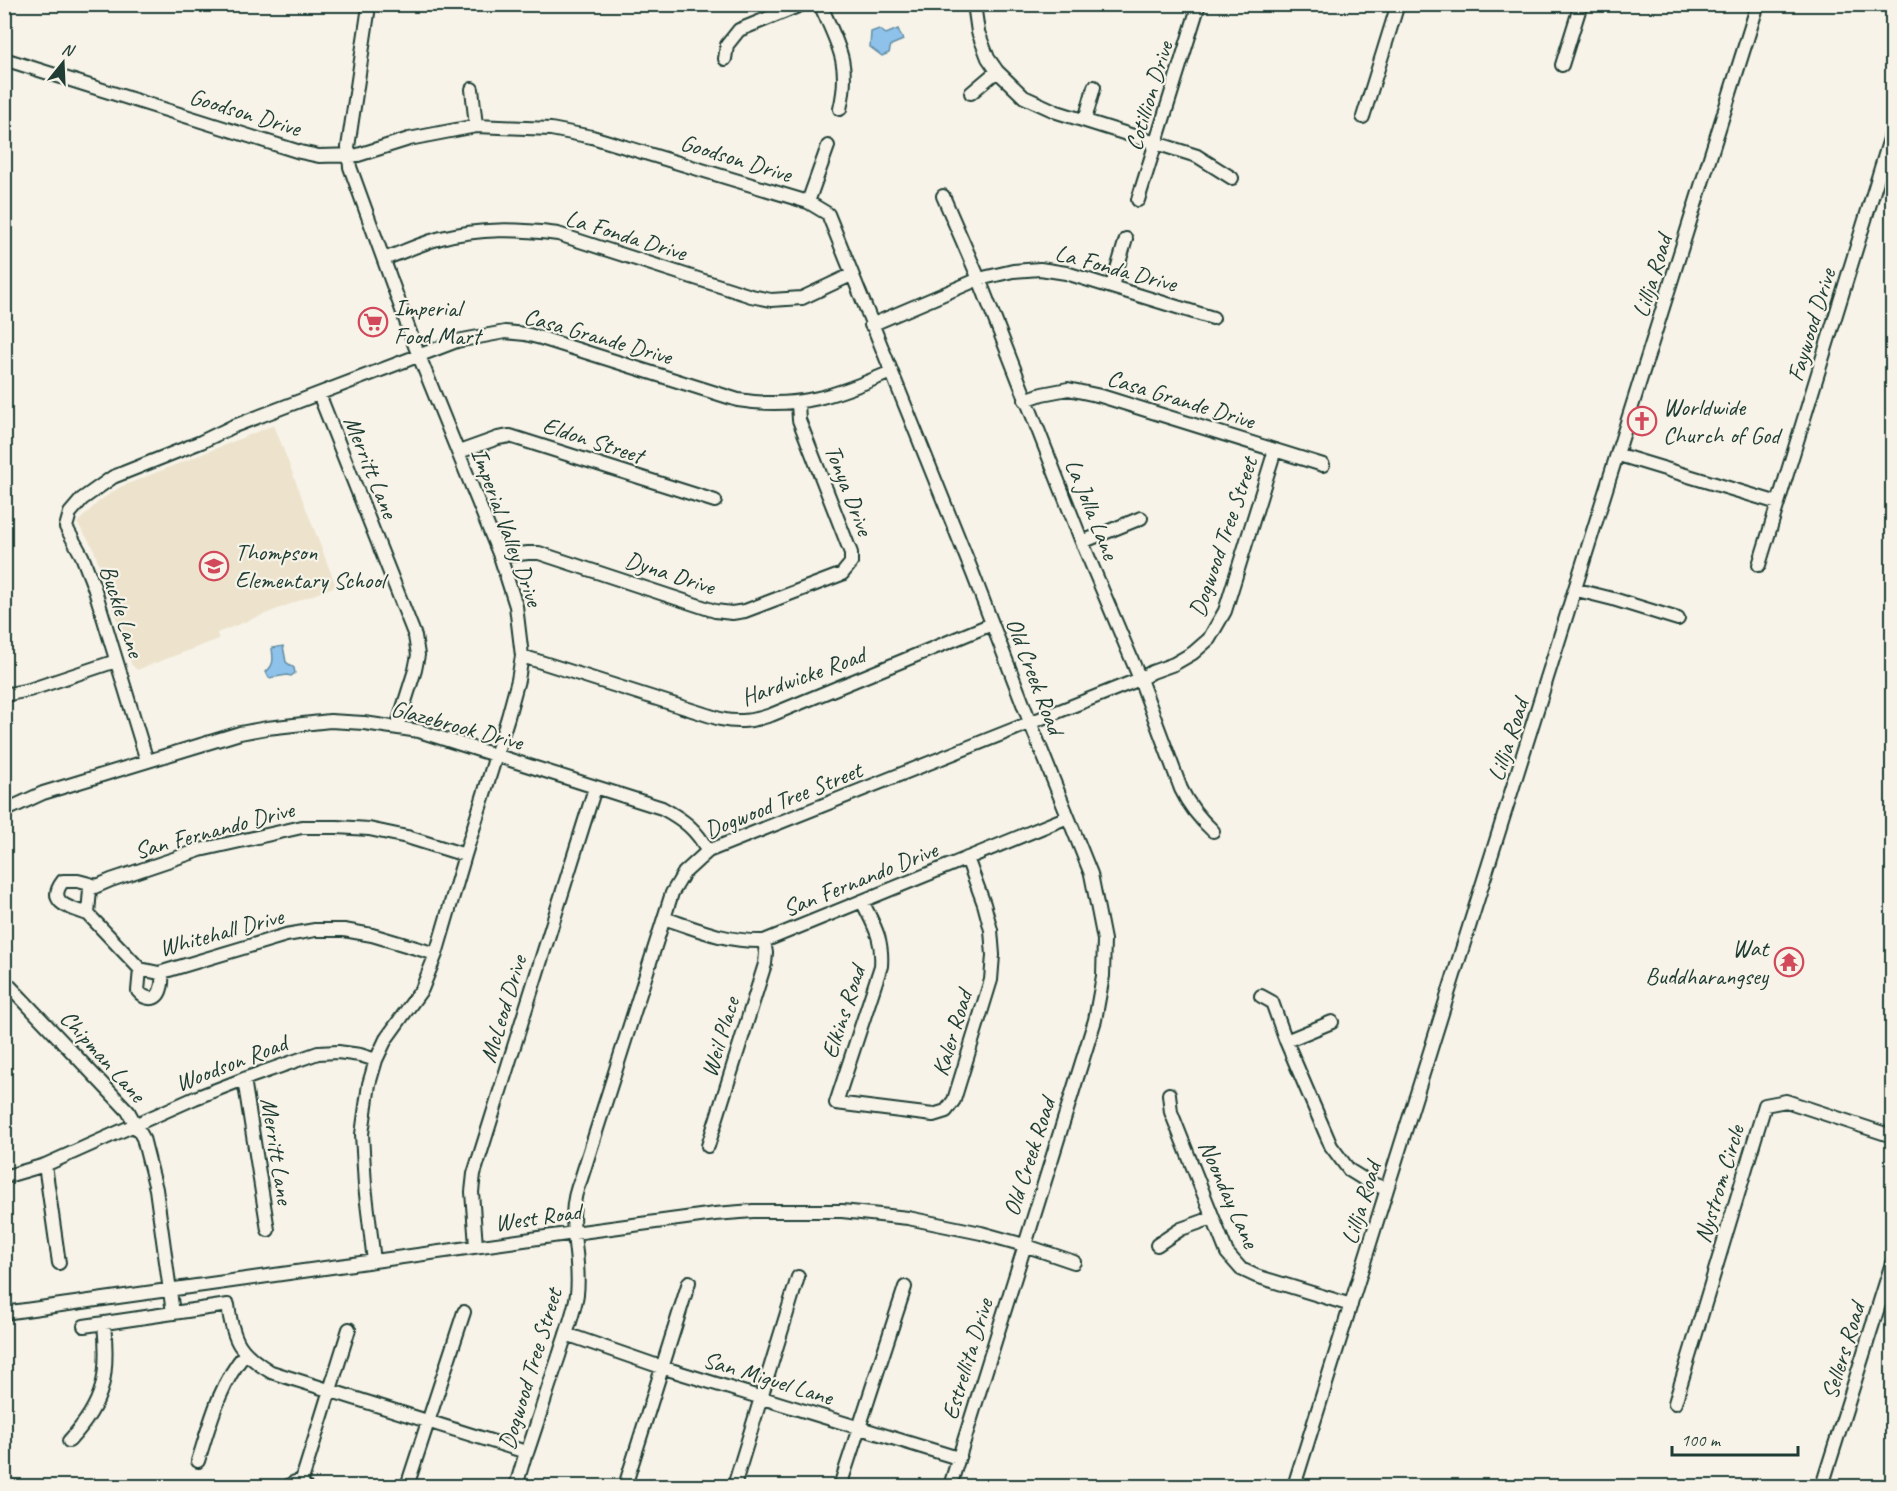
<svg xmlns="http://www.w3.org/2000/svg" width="1897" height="1491" viewBox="0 0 1897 1491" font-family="Caveat,sans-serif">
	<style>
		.built { fill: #ede3cd }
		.water { fill: #8ec2eb; stroke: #628da2; stroke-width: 1.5 }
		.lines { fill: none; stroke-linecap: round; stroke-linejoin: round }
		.stream { stroke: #628da2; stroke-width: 2 }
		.minor-casing { stroke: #1f3d34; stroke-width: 16 }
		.minor { stroke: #f7f3e8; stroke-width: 12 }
		.labels { text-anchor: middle; stroke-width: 4.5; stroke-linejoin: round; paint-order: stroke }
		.street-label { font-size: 24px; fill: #1f3d34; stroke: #f7f3e8 }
		.poi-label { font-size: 24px; fill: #1f3d34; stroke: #f7f3e8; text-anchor: start }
	</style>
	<rect width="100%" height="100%" fill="#f7f3e8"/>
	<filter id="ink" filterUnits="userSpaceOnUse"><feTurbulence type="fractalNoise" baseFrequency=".0167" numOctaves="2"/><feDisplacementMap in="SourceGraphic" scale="12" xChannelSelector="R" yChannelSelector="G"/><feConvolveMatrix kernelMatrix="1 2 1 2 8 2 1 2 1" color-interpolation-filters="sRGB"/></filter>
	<g filter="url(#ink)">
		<!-- built -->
		<path class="built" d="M274 425 336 586 217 633 219 639 137 670 131 664 93 547 77 523 99 501 120 487Z"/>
		<!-- water -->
		<path class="water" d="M879 29 886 34 898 29 903 40 891 45 889 53 882 56 870 47 871 32Z
			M283 646 286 662 294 668 295 673 291 676 287 675 269 678 266 672C275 664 273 659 272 648Z"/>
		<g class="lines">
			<!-- stream -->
			<path class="stream" d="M4 1477 34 1486"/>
			<!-- minor casing -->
			<g class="minor-casing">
				<path id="minor" d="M820 4C838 45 851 63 840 109
					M974 4 978 32 988 58 997 71 1024 97 1057 112 1197 156 1232 178
					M368 13 348 147 350 167 415 346 500 556 516 606 522 656 518 680 508 717 465 855 436 954 422 989 386 1039 376 1060 369 1084 362 1134 365 1186 374 1261
					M4 59 300 152 319 156 358 155 409 139 476 126 551 129 592 137 808 202 828 214 973 574 1030 722 1091 874 1104 940 1103 976 1095 1020 950 1486
					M725 59 727 45 739 30 803 4
					M1562 65 1581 4
					M472 89 476 126
					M971 93 997 71
					M1363 117 1398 4
					M1085 120 1094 87
					M943 196 979 279 1082 542 1140 679 1181 789C1189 806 1199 818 1213 831
					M1138 200 1199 4
					M808 202 828 146
					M384 259C403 252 422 243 441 238 480 228 518 229 558 234L751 296 771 300 802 298 851 275
					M1112 286 1126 239
					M871 325 979 279 1013 271 1040 269 1066 273 1213 318
					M319 394 415 636 418 655 415 670 397 727
					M1025 400 1042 394 1068 389 1101 396 1323 465
					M459 452 498 438 510 436 715 501
					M1619 455 1778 503
					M1082 542 1141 518
					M500 556 528 553H539L715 611 732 613 745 611 842 574 851 563V553L799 420 798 403
					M1759 565 1892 132
					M1577 590 1613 599 1678 619
					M522 656 720 719C739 723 753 721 771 715L992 624
					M4 695 29 690 116 661
					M147 761 94 587 82 556 66 527 70 513 82 499 113 477 201 442 234 426 457 341 505 332 525 334 541 338 738 400C798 410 837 395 891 372
					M4 811 43 793 240 733 267 728 330 721 364 723 419 731 662 808C684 820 696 829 708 851
					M862 901C874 926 883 938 881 966L836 1103 933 1115 946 1111 954 1100 991 980 993 955 991 930 984 904 967 858
					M88 914C70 908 46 903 63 881H78L97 886
					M664 918C699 930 726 942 764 941L1068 817
					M436 954 372 935 344 930H315L286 935 159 973 140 969 88 914 90 889 111 880 200 850 302 827H337L369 829 407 837 465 855
					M140 969 138 991C145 1000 158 1002 161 988 163 983 162 977 162 972
					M4 980 128 1111 143 1138 156 1189 173 1313
					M1261 996 1272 1002 1286 1041 1331 1146 1349 1170 1370 1183 1387 1189
					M1286 1041 1332 1022
					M244 1079 268 1230
					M1169 1094 1171 1112 1227 1253 1241 1269 1256 1276 1351 1305
					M708 1146 765 964 766 953 764 941
					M45 1165 59 1263
					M4 1177 45 1165 195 1098 244 1079 318 1053 338 1052 360 1055 376 1060
					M1157 1245 1181 1229 1212 1218
					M476 1246 472 1192 474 1174 595 788
					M4 1313 574 1233 715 1214 753 1211H842L908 1218 981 1233 1024 1245 1074 1262
					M84 1326 228 1305C233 1342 240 1353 271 1372L526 1452
					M566 1334 661 1367 958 1458
					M1675 1403 1765 1105 1786 1101 1892 1136
					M69 1441C105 1402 109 1375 104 1323
					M198 1461C210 1424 219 1385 245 1354
					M301 1483 349 1329
					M288 1486 295 1482 301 1483 305 1486
					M407 1486 464 1312
					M516 1486 526 1452 527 1453C538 1421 548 1388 559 1356 565 1336 574 1314 577 1294 582 1253 563 1218 581 1179L672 893 684 873 708 851 1140 679 1152 672 1174 664 1193 653 1209 639 1225 611 1275 450
					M625 1486 689 1282
					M734 1486 798 1277
					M840 1486 905 1287
					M1294 1486C1449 993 1607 500 1758 4
					M1822 1486 1892 1263"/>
			</g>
			<!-- minor -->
			<use href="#minor" class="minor"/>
		</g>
	</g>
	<!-- icons -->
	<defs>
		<g id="supermarket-ring" transform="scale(1.5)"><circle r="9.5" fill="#f7f3e8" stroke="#d1495b" stroke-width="1.5"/><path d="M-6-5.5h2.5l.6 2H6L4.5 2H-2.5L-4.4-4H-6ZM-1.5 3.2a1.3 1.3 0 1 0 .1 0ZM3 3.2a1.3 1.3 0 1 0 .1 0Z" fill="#d1495b"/></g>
		<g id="church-ring" transform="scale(1.5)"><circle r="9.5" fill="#f7f3e8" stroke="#d1495b" stroke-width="1.5"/><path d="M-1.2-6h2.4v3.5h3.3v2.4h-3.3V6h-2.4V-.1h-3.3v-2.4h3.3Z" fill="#d1495b"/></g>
		<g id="school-ring" transform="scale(1.5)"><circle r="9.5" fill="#f7f3e8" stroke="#d1495b" stroke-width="1.5"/><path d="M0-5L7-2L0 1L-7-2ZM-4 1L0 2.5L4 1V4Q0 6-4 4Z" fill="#d1495b"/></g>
		<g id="temple-ring" transform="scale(1.5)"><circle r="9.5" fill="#f7f3e8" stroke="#d1495b" stroke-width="1.5"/><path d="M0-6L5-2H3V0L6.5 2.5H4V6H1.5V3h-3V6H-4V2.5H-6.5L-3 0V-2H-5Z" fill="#d1495b"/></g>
	</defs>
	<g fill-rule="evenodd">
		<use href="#supermarket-ring" x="373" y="322"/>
		<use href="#church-ring" x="1642" y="421"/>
		<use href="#school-ring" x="214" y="566"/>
		<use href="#temple-ring" x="1789" y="962"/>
	</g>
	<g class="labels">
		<!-- street labels -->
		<g class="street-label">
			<text transform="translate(1149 96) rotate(-73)" y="8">Cotillion Drive</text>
			<text transform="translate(245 112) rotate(17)" y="8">Goodson Drive</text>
			<text transform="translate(736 158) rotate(17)" y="8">Goodson Drive</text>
			<text transform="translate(626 235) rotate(17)" y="8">La Fonda Drive</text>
			<text transform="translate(1116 268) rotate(15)" y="8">La Fonda Drive</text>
			<text transform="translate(1652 276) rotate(-73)" y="8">Lillja Road</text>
			<text transform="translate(1811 325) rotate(-73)" y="8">Faywood Drive</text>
			<text transform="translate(598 336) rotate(16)" y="8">Casa Grande Drive</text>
			<text transform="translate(1181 399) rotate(17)" y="8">Casa Grande Drive</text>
			<text transform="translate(593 440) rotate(18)" y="8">Eldon Street</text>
			<text transform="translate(371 467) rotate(68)" y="8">Merritt Lane</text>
			<text transform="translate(849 490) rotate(69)" y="8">Tonya Drive</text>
			<text transform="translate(1092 509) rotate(68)" y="8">La Jolla Lane</text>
			<text transform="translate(507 527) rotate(70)" y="8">Imperial Valley Drive</text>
			<text transform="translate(1223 537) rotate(-71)" y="8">Dogwood Tree Street</text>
			<text transform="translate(670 573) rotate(18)" y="8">Dyna Drive</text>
			<text transform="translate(122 611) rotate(72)" y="8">Buckle Lane</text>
			<text transform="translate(803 676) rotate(-20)" y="8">Hardwicke Road</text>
			<text transform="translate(1035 676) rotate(69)" y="8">Old Creek Road</text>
			<text transform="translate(457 725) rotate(15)" y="8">Glazebrook Drive</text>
			<text transform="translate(1508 740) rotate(-72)" y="8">Lillja Road</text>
			<text transform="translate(783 800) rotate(-22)" y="8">Dogwood Tree Street</text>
			<text transform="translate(214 830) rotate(-15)" y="8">San Fernando Drive</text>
			<text transform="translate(860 879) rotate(-22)" y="8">San Fernando Drive</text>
			<text transform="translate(221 932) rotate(-15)" y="8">Whitehall Drive</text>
			<text transform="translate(503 1009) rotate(-73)" y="8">McLeod Drive</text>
			<text transform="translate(843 1012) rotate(-72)" y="8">Elkins Road</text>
			<text transform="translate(952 1033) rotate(-73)" y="8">Kaler Road</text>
			<text transform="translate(720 1037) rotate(-73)" y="8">Weil Place</text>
			<text transform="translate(103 1056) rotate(48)" y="8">Chipman Lane</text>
			<text transform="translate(231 1063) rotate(-21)" y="8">Woodson Road</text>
			<text transform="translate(277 1151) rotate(81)" y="8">Merritt Lane</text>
			<text transform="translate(1029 1157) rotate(-72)" y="8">Old Creek Road</text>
			<text transform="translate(1719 1184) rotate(-73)" y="8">Nystrom Circle</text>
			<text transform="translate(1229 1194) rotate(66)" y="8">Noonday Lane</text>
			<text transform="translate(1361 1203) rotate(-73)" y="8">Lillja Road</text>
			<text transform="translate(538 1217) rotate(-8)" y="8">West Road</text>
			<text transform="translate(1843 1351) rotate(-73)" y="8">Sellers Road</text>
			<text transform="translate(967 1359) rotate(-73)" y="8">Estrellita Drive</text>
			<text transform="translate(530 1369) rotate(-73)" y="8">Dogwood Tree Street</text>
			<text transform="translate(768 1378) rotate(17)" y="8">San Miguel Lane</text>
		</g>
		<!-- poi labels -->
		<g class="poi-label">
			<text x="394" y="316">Imperial<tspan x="394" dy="28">Food Mart</tspan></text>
			<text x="1663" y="415">Worldwide<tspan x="1663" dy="28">Church of God</tspan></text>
			<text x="235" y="560">Thompson<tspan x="235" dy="28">Elementary School</tspan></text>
			<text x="1768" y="956" text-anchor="end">Wat<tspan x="1768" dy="28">Buddharangsey</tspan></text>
		</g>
	</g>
	<!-- margin -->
	<rect width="1897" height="1491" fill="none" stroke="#f7f3e8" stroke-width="24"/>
	<rect x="12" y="12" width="1873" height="1467" fill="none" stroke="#1f3d34" stroke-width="2" filter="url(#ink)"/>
	<!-- north arrow -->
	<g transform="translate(63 63) rotate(18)" stroke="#f7f3e8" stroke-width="4.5" paint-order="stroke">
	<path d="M0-4.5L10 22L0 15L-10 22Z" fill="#1f3d34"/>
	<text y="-9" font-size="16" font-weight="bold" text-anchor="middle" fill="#1f3d34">N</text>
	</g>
	<!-- scale -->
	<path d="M1672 1446v9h126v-9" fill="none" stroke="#1f3d34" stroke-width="3"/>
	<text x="1681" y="1446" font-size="18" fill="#1f3d34" stroke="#f7f3e8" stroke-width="4.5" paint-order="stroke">100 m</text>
</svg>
